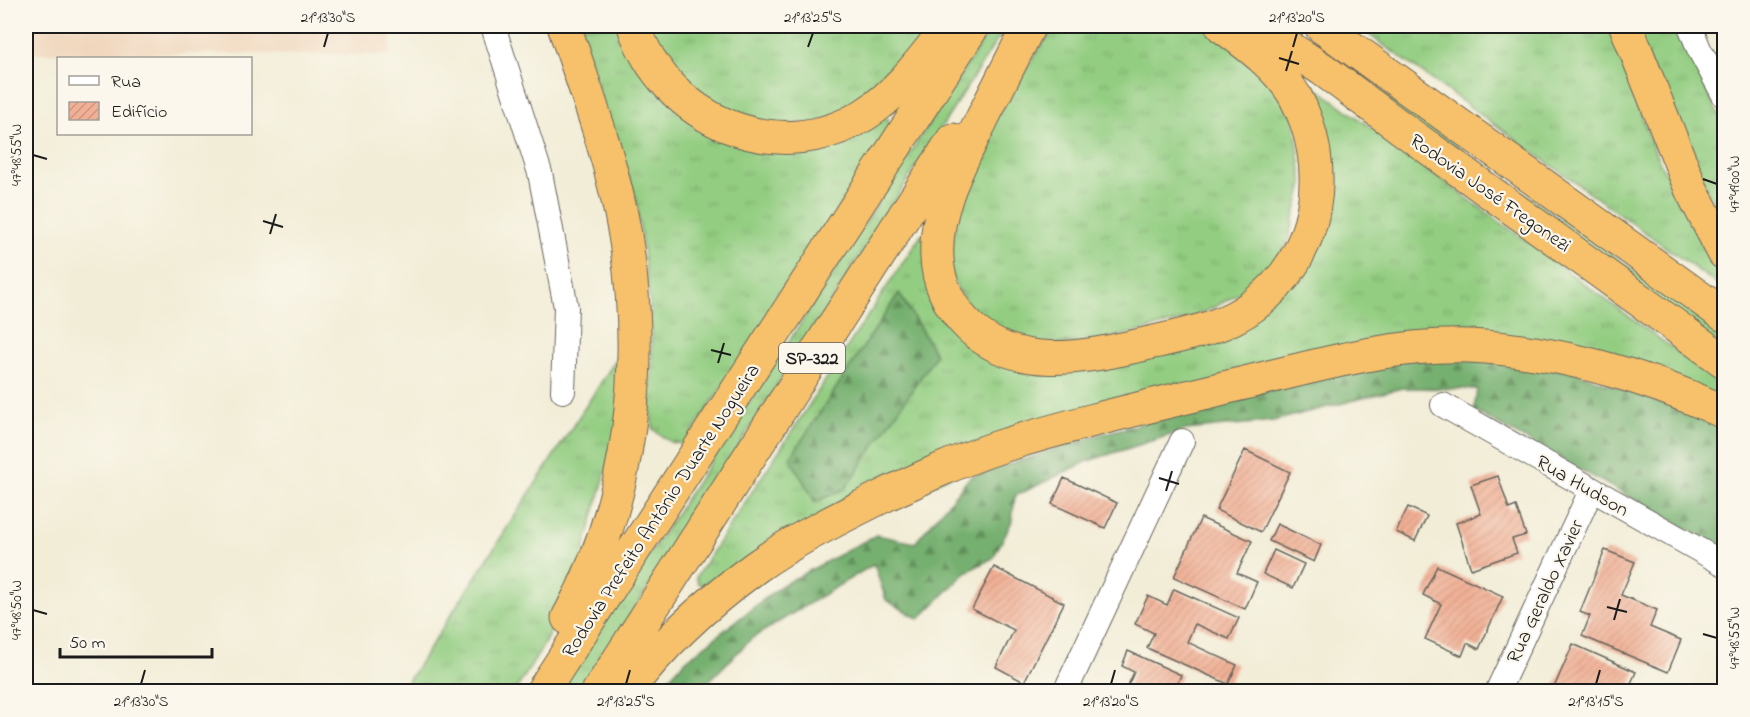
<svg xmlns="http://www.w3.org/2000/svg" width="1750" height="717" viewBox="0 0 1750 717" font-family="'Indie Flower',sans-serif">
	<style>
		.built { fill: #f0d6bc }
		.grass { fill: url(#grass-tufts); stroke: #58744e; stroke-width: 1.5 }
		.forest { fill: url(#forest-firs); stroke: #496646; stroke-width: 1.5 }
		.building { fill: url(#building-hatch) }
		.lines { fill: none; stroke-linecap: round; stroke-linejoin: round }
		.street-casing { stroke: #67655d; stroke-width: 26 }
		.highway-casing { stroke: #67655d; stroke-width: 35 }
		.street { stroke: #fff; stroke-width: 24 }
		.highway { stroke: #f6c16b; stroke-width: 33 }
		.ticks { fill: none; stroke: #1c1c1c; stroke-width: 2 }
		.labels { text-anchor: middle; stroke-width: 4.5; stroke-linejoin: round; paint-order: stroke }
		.shield { fill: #fbf7ec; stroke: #5f5e5a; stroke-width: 1.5 }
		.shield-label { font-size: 18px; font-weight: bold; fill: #1c1c1c }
		.street-label { font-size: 20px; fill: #1c1c1c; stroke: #fbf7ec }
		.neatline { fill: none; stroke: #1c1c1c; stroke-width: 2 }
		.ticks-label { font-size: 15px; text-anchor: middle; fill: #1c1c1c }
	</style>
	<defs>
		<pattern id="grass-tufts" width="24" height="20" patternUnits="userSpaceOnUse" patternTransform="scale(1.5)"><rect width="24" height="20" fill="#93cd81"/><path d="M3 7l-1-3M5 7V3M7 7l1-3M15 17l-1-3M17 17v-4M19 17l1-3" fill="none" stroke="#7eaf6f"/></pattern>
		<pattern id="forest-firs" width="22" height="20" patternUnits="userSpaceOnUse" patternTransform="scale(1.5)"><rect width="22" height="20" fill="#76b06f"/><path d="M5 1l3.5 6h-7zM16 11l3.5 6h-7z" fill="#608e5a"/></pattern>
		<pattern id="building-hatch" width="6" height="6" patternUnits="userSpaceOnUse" patternTransform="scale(1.5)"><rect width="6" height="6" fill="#f1b095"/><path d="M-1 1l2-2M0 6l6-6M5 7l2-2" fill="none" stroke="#ce9780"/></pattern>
	</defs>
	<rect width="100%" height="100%" fill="#fbf7ec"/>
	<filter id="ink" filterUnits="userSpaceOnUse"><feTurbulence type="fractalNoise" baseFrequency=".0167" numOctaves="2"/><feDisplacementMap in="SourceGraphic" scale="12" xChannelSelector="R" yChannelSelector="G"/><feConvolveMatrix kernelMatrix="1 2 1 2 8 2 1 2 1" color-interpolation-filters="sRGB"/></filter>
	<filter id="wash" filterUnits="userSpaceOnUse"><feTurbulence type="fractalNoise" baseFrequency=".008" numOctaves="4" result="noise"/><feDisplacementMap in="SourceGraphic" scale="24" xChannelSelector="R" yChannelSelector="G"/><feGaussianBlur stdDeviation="1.35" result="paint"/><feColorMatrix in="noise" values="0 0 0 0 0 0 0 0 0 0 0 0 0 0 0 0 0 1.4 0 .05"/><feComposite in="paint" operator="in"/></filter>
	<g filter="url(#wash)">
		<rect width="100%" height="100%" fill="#f2edd7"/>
		<!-- built -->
		<path class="built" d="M26 26H392L390 55 26 53Z"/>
		<!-- grass -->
		<path class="grass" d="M580 26H622L715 136 888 118 890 128 685 444 670 442 653 429 650 406 652 357 650 304 636 198 606 115Z
			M641 26H941L877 97 816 123 764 124 698 100Z
			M992 26H1006L582 691 559 692 770 371Z
			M1054 26H1211L1261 65 1294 117 1303 185 1287 244 1268 271 1245 290 1211 309 1185 320 1108 339 1031 346 971 313 948 270 966 162Z
			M1276 26H1286L1724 333V349Z
			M1357 26H1611L1622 63 1656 155 1724 285V289Z
			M1633 26H1678L1711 100 1724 124V227Z
			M1284 64 1724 386V401L1610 358 1086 413 710 588 698 583 696 577 921 235 985 347 1197 340 1322 219Z
			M626 344 624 407 572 592 539 653 515 691 401 692Z"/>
		<!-- forest -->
		<path class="forest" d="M899 293 936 355 845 489 815 502 790 458Z
			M1408 353 1552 364 1724 425V549L1474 411 1477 389 1402 388 1273 421 1186 430 1088 461 1015 496 1012 521 993 558 966 572 919 619 886 600 874 564 752 638 699 691 657 692 684 662 781 586 876 535 915 543 970 477 1098 435Z"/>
		<g id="blocks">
			<!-- building -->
			<path class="building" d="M1245 450 1290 472 1261 532 1216 510Z
				M1498 476 1509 509 1516 506 1526 535 1512 539 1517 553 1471 569 1456 523 1481 514 1471 485Z
				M1064 478 1117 503 1105 528 1052 504Z
				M1408 507 1427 516 1415 541 1396 532Z
				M1201 518 1252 541 1237 573 1257 582 1245 609 1174 577Z
				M1277 524 1321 545 1314 562 1269 541Z
				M1274 550 1304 564 1293 588 1263 574Z
				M1605 550 1635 562 1621 595 1657 610 1650 627 1681 640 1668 672 1582 636 1590 616 1580 612Z
				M1437 566 1503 596 1479 649 1467 643 1462 656 1425 639 1441 604 1423 595Z
				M994 567 1064 603 1024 682 996 667 1014 630 972 609Z
				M1174 589 1239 618 1229 639 1195 624 1187 642 1237 665 1228 684 1147 648 1154 633 1135 624 1148 596 1167 605Z
				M1573 644 1636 672 1627 692H1609L1599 687 1597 692H1552Z
				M1128 651 1181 675 1174 692H1125L1134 672 1122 666Z"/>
		</g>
	</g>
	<g filter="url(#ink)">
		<use href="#blocks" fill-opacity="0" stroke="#67655d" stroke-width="1.5"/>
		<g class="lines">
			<!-- street casing -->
			<g class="street-casing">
				<path id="street" d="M493 26 540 173 566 307 563 391
					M1690 26 1699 49 1724 95
					M1443 405 1724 564
					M1065 692 1182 441
					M1497 692 1591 491"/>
			</g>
			<!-- highway casing -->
			<g class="highway-casing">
				<path id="highway" d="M564 26C587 93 613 164 625 235 646 364 632 502 568 618
					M634 26C665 120 777 169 864 115 899 93 924 57 949 26
					M1029 26C1013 57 997 89 981 121 960 164 934 208 937 258 938 281 948 303 963 320 1013 377 1091 356 1154 342 1189 334 1225 327 1254 305 1320 257 1333 167 1295 96 1278 67 1248 45 1222 26
					M1256 26 1322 69 1408 133 1724 361
					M1321 26 1724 315
					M1626 26 1691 189 1724 253
					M542 692 973 26
					M598 692 953 140
					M626 692C662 644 708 602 756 567 794 540 836 520 877 499 917 480 957 461 999 447 1075 423 1155 405 1232 386 1310 368 1389 343 1469 346 1555 350 1647 376 1724 412"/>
			</g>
			<!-- street -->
			<use href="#street" class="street"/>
			<!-- highway -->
			<use href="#highway" class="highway"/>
		</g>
	</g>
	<!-- ticks -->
	<path class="ticks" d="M324 47 328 33M808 47 813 33M1293 47 1297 33M1279 58 1299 64M1286 71 1292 51M33 155 47 159M1703 179 1717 184M263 221 283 227M270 234 276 214M711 350 731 355M718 363 724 343M1159 478 1179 484M1166 491 1172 471M1607 607 1627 612M33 610 47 614M1614 620 1620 599M1703 634 1717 638M141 684 145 670M626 684 630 670M1111 684 1115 670M1596 684 1600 670"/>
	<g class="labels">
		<!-- shield labels -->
		<rect class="shield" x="779" y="343" width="66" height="30" rx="4.5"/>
		<g class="shield-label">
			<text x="812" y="364">SP-322</text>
		</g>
		<!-- street labels -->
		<g class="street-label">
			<text transform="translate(1491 192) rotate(35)" y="7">Rodovia José Fregonezi</text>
			<text transform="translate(1583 485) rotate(30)" y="7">Rua Hudson</text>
			<text transform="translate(660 510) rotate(-57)" y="7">Rodovia Prefeito Antônio Duarte Nogueira</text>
			<text transform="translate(1544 591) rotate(-65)" y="7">Rua Geraldo Xavier</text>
		</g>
	</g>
	<!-- margin -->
	<rect width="1750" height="717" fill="none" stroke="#fbf7ec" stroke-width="66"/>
	<!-- legend -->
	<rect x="57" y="57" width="195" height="78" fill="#fbf7ec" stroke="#a29f99" stroke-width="1.5"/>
	<rect x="69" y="76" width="30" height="9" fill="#ffffff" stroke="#a29f99" stroke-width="1.5"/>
	<text x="111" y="87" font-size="18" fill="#1c1c1c">Rua</text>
	<rect x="69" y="102" width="30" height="18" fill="url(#building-hatch)" stroke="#a29f99" stroke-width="1.5"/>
	<text x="111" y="117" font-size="18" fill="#1c1c1c">Edifício</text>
	<!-- scale -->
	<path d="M60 648v9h152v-9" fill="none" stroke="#1c1c1c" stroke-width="3"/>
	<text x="69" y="648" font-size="18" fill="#1c1c1c" stroke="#fbf7ec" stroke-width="4.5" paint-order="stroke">50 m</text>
	<rect x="33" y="33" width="1684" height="651" class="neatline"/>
	<g class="ticks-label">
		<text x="328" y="22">21°13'30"S</text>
		<text x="813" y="22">21°13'25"S</text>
		<text x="1297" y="22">21°13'20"S</text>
		<text transform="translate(16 155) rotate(-90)" y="5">47°48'55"W</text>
		<text transform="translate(1734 184) rotate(-90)" y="5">47°49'00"W</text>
		<text transform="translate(16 610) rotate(-90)" y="5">47°48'50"W</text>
		<text transform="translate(1734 638) rotate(-90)" y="5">47°48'55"W</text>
		<text x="141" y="706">21°13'30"S</text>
		<text x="626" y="706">21°13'25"S</text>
		<text x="1111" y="706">21°13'20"S</text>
		<text x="1596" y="706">21°13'15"S</text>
	</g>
</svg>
